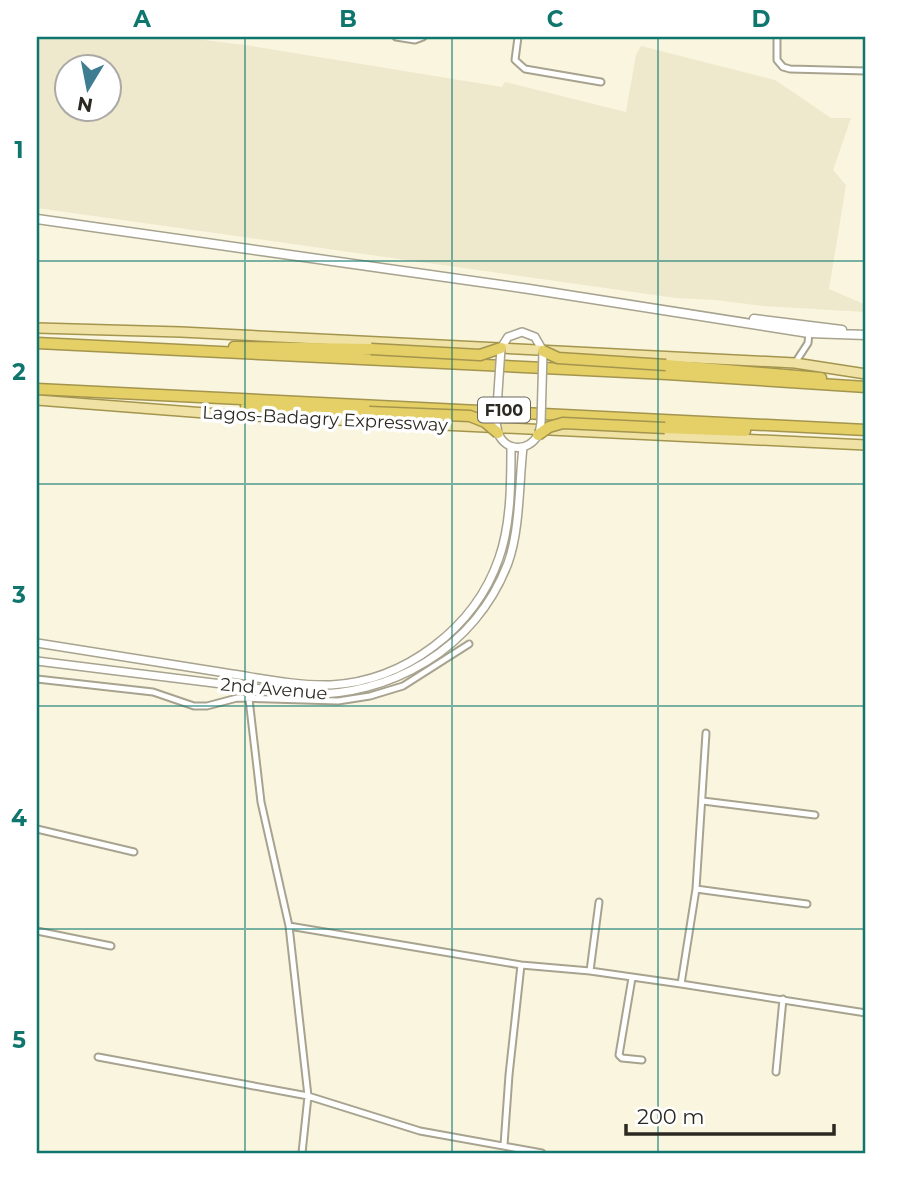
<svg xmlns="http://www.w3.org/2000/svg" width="903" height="1190" viewBox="0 0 903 1190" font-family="Montserrat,sans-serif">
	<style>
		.built { fill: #eee8cc; fill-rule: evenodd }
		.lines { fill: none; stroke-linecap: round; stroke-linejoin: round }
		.minor-casing { stroke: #a7a38f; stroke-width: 9 }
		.tertiary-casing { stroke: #a7a38f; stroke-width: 10 }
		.secondary-casing { stroke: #a7a38f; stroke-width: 11 }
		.primary-casing { stroke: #a4954e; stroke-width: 12 }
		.motorway-casing { stroke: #a4954e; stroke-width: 13 }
		.minor { stroke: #fff; stroke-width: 5 }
		.tertiary { stroke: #fff; stroke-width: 7 }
		.secondary { stroke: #fff; stroke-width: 8 }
		.primary { stroke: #efe2a4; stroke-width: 9 }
		.motorway { stroke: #e5cf67; stroke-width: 10 }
		.tertiary-bridge-casing { stroke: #a7a38f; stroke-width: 10; stroke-linecap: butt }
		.motorway-bridge-casing { stroke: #a4954e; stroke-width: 13; stroke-linecap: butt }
		.tertiary-bridge { stroke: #fff; stroke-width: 7 }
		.motorway-bridge { stroke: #e5cf67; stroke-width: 10 }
		.grid { fill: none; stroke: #0f766e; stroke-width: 2; stroke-opacity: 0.55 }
		.labels { text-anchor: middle; stroke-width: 7; stroke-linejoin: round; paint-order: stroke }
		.shield { fill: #fff; stroke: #6b6964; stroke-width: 2 }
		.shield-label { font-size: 16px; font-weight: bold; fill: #2b2921 }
		.street-label { font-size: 18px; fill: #2b2921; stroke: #fff }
		.neatline { fill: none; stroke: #0f766e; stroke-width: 2.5 }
		.grid-label { font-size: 23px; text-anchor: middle; font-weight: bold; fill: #0f766e }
	</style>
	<rect width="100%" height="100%" fill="#f9f5df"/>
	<!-- built -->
	<path class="built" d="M37 37H180L245 45 502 87 505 82 626 112 636 55 641 46 775 80 831 118H851L833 170 846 185 829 289 866 305V312L763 306 715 300 676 298 37 208ZM66 66H108V108H66Z"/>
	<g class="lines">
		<!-- minor casing -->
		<g class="minor-casing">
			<path id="minor" d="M396 37 415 40 423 37
				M518 37 515 60 525 69 601 82
				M777 37V60L783 67 790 69 866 71
				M795 363 808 343 809 332
				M37 679 153 692 194 706H207L237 698 338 701 370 696 403 686 469 644
				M249 699 261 802 289 926 308 1096 302 1153
				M706 733 696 889 681 984 866 1013
				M703 801 815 815
				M37 829 134 852
				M696 889 807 904
				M289 926 521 965 590 971 681 984
				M37 931 111 946
				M590 971 599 902
				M632 978 619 1055 622 1058 642 1060
				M98 1057 308 1096 420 1131 542 1153
				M776 1072 783 999
				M504 1145 509 1075 521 965"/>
		</g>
		<!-- tertiary casing -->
		<g class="tertiary-casing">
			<path id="tertiary" d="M501 348 508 337 522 332 535 337 543 351
				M498 433C506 452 528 452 538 435
				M37 643C100 653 163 663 226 673 260 678 296 686 331 685 405 681 475 628 499 558 511 524 511 483 511 447
				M37 661 302 694C390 698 476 648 508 563 520 530 519 483 523 447"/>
		</g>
		<!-- secondary casing -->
		<g class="secondary-casing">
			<path id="secondary" d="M37 219 529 289 809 333 866 335
				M754 319 842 330"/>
		</g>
		<!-- primary casing -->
		<g class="primary-casing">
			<path id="primary" d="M37 328 181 332 795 363 866 374
				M37 400 231 415 866 445"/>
		</g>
		<!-- motorway casing -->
		<g class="motorway-casing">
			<path id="motorway" d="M37 343 667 374 866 387
				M234 347 371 349
				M666 365 821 378
				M37 389 866 430
				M246 406 369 412
				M665 428 745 431"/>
		</g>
		<!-- minor -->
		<use href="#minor" class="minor"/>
		<!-- tertiary -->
		<use href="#tertiary" class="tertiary"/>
		<!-- secondary -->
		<use href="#secondary" class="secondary"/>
		<!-- primary -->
		<use href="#primary" class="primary"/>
		<!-- motorway -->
		<use href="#motorway" class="motorway"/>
		<!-- tertiary-bridge casing -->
		<g class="tertiary-bridge-casing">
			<path id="tertiary-bridge" d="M498 433 496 422 501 348
				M539 434 541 423 543 351"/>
		</g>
		<!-- motorway-bridge casing -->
		<g class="motorway-bridge-casing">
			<path id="motorway-bridge" d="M371 349 480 355 501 348
				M543 351 558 358 666 365
				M369 412 470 416 485 422 498 433
				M538 435 549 427 563 423 665 428"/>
		</g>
		<!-- tertiary-bridge -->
		<use href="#tertiary-bridge" class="tertiary-bridge"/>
		<!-- motorway-bridge -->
		<use href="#motorway-bridge" class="motorway-bridge"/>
	</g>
	<!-- grid -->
	<path class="grid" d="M245 37V1153M452 37V1153M658 37V1153M37 261H866M37 484H866M37 706H866M37 929H866"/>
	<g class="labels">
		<!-- shield labels -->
		<rect class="shield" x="478" y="397.5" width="52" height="25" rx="5"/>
		<g class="shield-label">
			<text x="504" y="416">F100</text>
		</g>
		<!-- street labels -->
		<g class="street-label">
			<text transform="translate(325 419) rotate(3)" y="6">Lagos-Badagry Expressway</text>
			<text transform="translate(274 689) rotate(5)" y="6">2nd Avenue</text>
		</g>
	</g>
	<!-- border -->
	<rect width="903" height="1190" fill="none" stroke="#ffffff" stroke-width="77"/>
	<!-- north arrow -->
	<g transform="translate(88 88) rotate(190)"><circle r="33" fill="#ffffff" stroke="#aaa9a6" stroke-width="2"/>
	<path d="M0-5L12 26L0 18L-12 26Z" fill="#3e7c92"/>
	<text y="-10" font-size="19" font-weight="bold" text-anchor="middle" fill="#2b2921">N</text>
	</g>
	<!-- scale -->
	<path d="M626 1124v10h208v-10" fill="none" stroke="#2b2921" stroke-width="3.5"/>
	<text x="637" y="1124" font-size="21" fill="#2b2921" stroke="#ffffff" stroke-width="5" paint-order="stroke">200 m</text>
	<rect x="38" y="38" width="826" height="1114" class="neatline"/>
	<g class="grid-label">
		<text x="142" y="27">A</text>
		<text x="348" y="27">B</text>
		<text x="555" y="27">C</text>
		<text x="761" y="27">D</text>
		<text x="19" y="158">1</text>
		<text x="19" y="380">2</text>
		<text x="19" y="603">3</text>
		<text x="19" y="826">4</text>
		<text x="19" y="1048">5</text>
	</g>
</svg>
